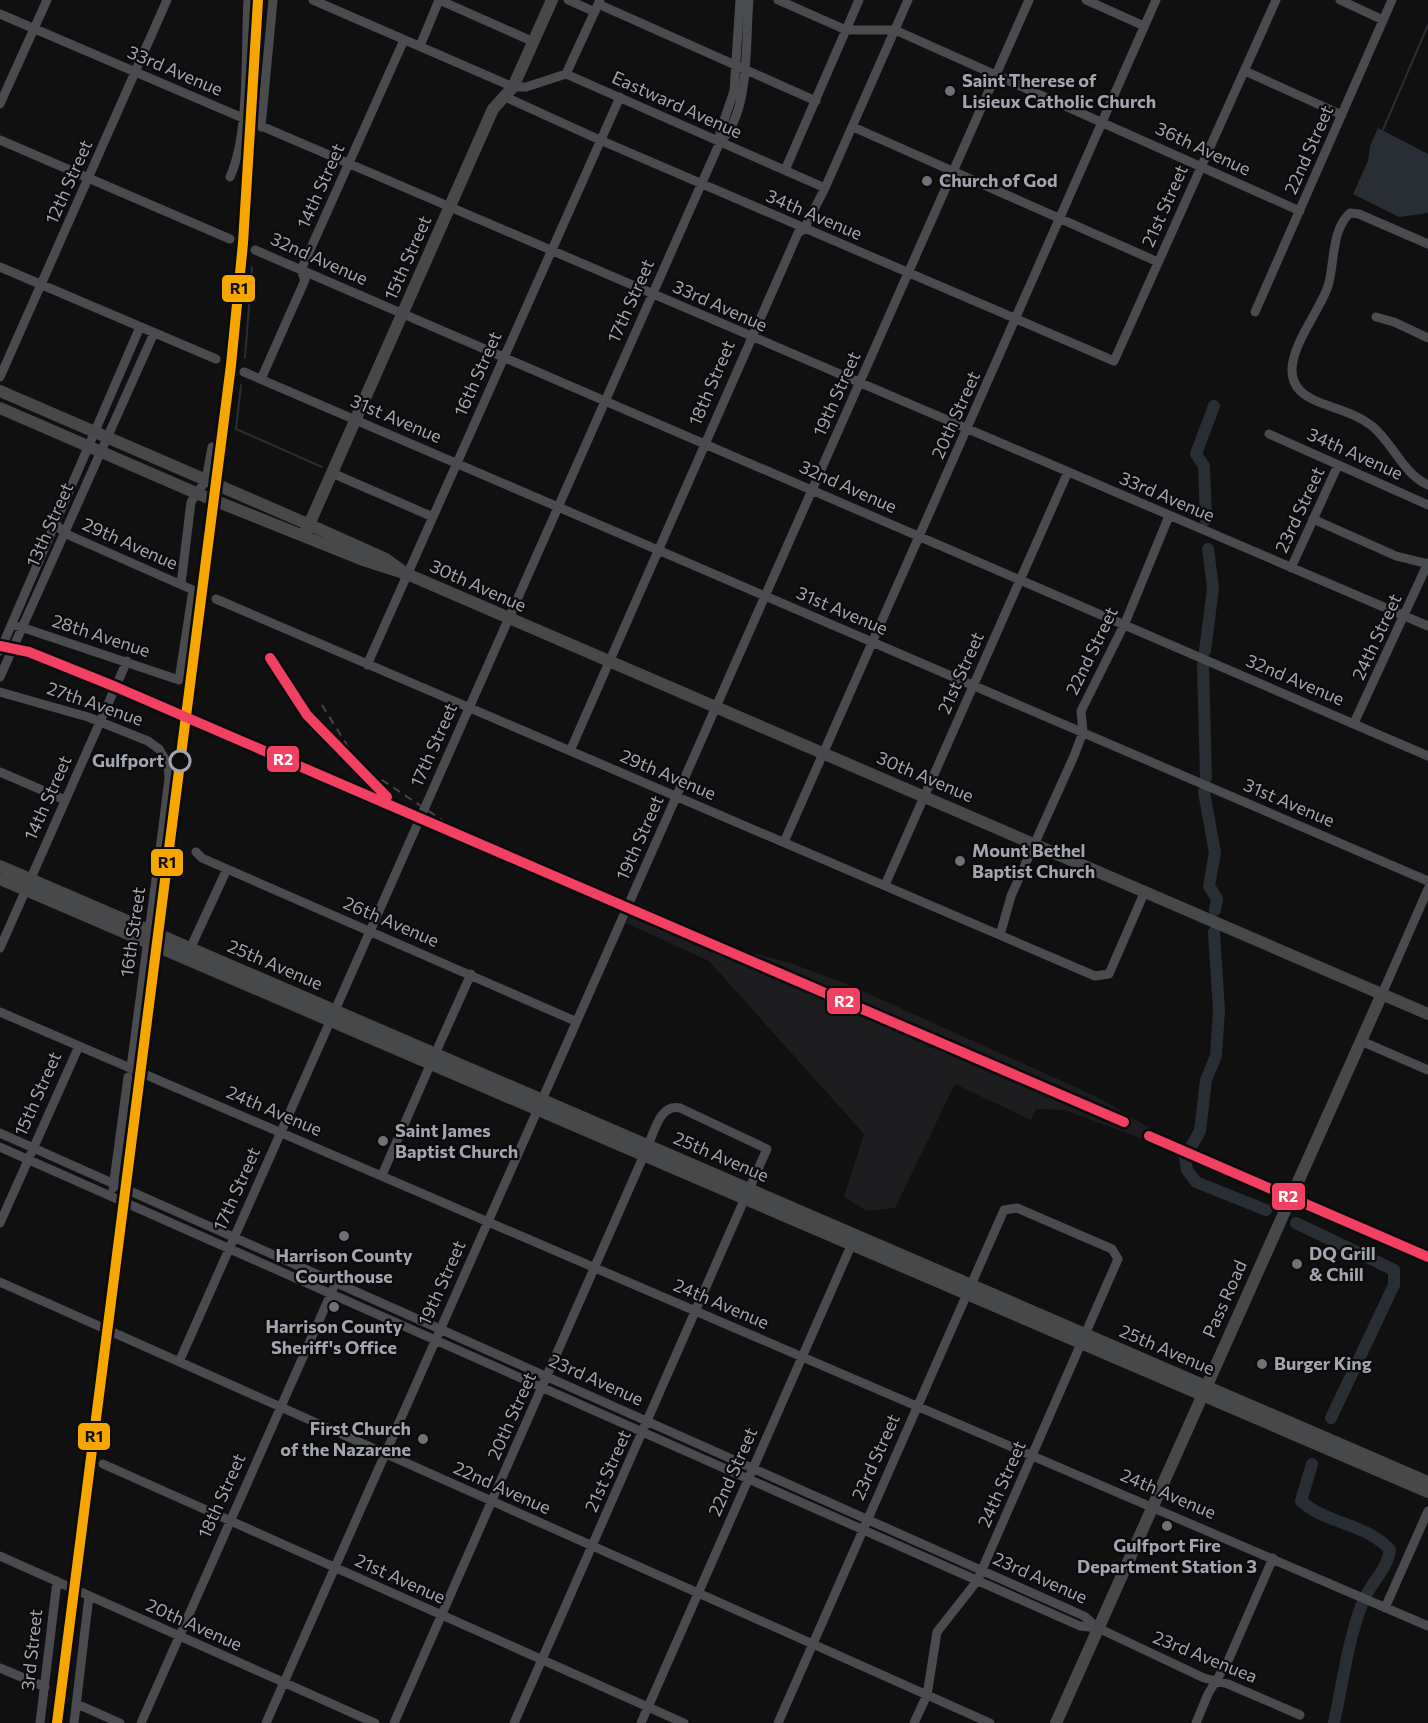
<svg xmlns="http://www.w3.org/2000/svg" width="1428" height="1723" viewBox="0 0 1428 1723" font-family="Commissioner,sans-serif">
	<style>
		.built { fill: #1d1d1f }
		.water { fill: #292e34 }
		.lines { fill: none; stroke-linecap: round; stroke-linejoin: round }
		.stream { stroke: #292e34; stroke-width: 2 }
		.river { stroke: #292e34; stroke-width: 12 }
		.minor { stroke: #4a4b4f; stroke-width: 9 }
		.major { stroke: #47484a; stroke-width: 12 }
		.rail { stroke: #464749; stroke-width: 2; stroke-dasharray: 8 6; stroke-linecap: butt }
		.rail-1-casing { stroke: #0b0b0c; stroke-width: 15 }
		.rail-2-casing { stroke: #0b0b0c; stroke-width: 15 }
		.rail-1 { stroke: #f7a600; stroke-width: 10 }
		.rail-2 { stroke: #f24062; stroke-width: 10 }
		.poi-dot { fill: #6f7178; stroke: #0b0b0c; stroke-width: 2 }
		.stop-dot { fill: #0b0b0c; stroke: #a2a5b0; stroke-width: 3 }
		.labels { text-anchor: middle; stroke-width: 4.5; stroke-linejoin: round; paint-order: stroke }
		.street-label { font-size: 18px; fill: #a2a5b0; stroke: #0b0b0c }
		.poi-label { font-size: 18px; font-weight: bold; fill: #a2a5b0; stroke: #0b0b0c; text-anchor: start }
		.stop-label { font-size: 18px; font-weight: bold; fill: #a2a5b0; stroke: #0b0b0c; text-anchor: end }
		.line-badge { stroke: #0b0b0c; stroke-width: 2 }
		.badge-label { font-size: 16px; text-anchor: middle; font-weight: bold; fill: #fff }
		.pale-badge-label { font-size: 16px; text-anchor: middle; font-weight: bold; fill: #111 }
	</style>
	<rect width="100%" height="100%" fill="#101011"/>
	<!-- built -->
	<path class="built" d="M636 902 724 945 790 963 847 984 1095 1096 1160 1134 1156 1144 1065 1110 1036 1109 1031 1120 955 1084 895 1208 867 1211 844 1197 864 1134 709 961 626 923Z"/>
	<!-- water -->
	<path class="water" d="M1378 128 1428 154V213L1399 217 1353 194 1368 161 1370 146Z"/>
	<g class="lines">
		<!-- stream -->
		<path class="stream" d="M1382 132 1428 25
			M245 358 252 267
			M241 385 236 429 322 467"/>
		<!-- river -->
		<path class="river" d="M1206 520 1204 466 1196 454 1214 406
			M1205 651 1213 588 1208 549
			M1203 665 1206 778
			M1204 792 1215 853 1209 886 1217 899 1215 910
			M1214 932 1219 1010 1216 1056 1206 1080 1200 1131 1185 1158 1187 1170 1196 1182 1266 1210
			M1296 1223 1394 1270V1285L1331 1418
			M1312 1464 1301 1501C1326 1524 1368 1524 1390 1550 1387 1571 1369 1584 1362 1604 1347 1644 1343 1682 1334 1723"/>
		<!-- minor -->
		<path class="minor" d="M313 0 513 87H526L566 74 825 188
			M439 0 534 42
			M568 0 595 12
			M778 0 846 30H895L1300 211
			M1086 0 1144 26
			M1340 0 1383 20
			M598 4 816 101
			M0 14 1428 626
			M420 46 439 0
			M1245 71 1342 115
			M566 74 600 0
			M503 96 600 140 1114 361 1276 0
			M0 104 47 0
			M261 127 273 0
			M853 127 1158 262
			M0 140 230 239
			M720 142V132L734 91 740 0
			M785 170 859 0
			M230 177C250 133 245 50 248 0
			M1428 244 1359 214 1350 213C1331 230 1335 263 1328 286 1317 320 1262 377 1314 400 1334 409 1354 412 1372 426 1393 443 1403 474 1428 485
			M255 250 1428 756
			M0 267 216 359
			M1255 312 1392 0
			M1376 317 1394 322 1428 338
			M244 372 1428 881
			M0 377 167 0
			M261 379 305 280 301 270 404 40
			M1269 434 1428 505
			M332 473 433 517
			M1313 519 1396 556 1428 564
			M1291 568 1338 465
			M181 584 191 502 206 480 212 447
			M216 599 1095 976 1109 974 1145 891
			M12 624 179 680 193 590 64 533 56 524
			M0 651 140 327
			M367 665 620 97
			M0 677 154 333
			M0 692 88 717 148 741 159 749 168 764 169 778 161 842 131 1067
			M1354 723 1428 563
			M570 751 798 233 804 229 825 188 908 0
			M0 772 65 800
			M784 842 1156 0
			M196 852 202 858 227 869 575 1021
			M885 885 1067 474
			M1000 935 1011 896 1074 756 1083 732 1081 711 1125 623 1169 516
			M0 948 127 661
			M190 949 227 869
			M1382 994 1428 889
			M0 1012 1428 1626
			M1361 1041 1428 1070
			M435 1054 471 974
			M0 1133 1084 1616 1098 1628
			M648 1145C655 1130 660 1104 680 1108L767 1149 749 1189
			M0 1147 1080 1626 1098 1628 1204 1678 1228 1684 1300 1715
			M382 1175 431 1063
			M113 1188 128 1077
			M0 1223 79 1046
			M0 1282 990 1723
			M179 1362 720 142C751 112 745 42 749 0
			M103 1464 684 1723
			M0 1556 375 1723
			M1385 1608 1428 1511
			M0 1668 45 1687
			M77 1704 120 1723
			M40 1723 57 1581
			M74 1723 89 1596
			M141 1723 333 1289
			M266 1723 1029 0
			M394 1723 644 1155
			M514 1723 745 1198
			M641 1723 854 1239
			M778 1723 1004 1210 1017 1208 1112 1249 1118 1259 977 1581 937 1632 927 1695 914 1723
			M1196 1723 1208 1694 1228 1661 1273 1558"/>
		<!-- major -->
		<path class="major" d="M0 391 310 525 386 559 401 570
			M0 408 196 493 363 560 407 574 1428 1014
			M304 536 493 109 513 87 552 0
			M0 866 1428 1482
			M0 879 1428 1492
			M1056 1723 1382 994"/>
		<!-- rail -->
		<path class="rail" d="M0 646 29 652 116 687 1124 1122
			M270 658 307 715 379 791 390 799
			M322 705 353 755
			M370 772 445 822
			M1149 1136 1428 1257"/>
		<!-- rail-1 casing -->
		<g class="rail-1-casing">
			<path id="rail-1" d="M57 1723 231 365 243 243 258 0"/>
		</g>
		<!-- rail-2 casing -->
		<g class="rail-2-casing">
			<path id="rail-2" d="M0 646 29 652 116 687 1124 1122
				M270 658 307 715 387 797
				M1149 1136 1428 1257"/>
		</g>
		<!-- rail-1 -->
		<use href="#rail-1" class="rail-1"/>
		<!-- rail-2 -->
		<use href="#rail-2" class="rail-2"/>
	</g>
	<!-- markers -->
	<g class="poi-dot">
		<circle cx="950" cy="91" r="6"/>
		<circle cx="927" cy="181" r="6"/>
		<circle cx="960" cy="861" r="6"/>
		<circle cx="383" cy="1141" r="6"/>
		<circle cx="344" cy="1236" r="6"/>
		<circle cx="1297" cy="1264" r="6"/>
		<circle cx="334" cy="1307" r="6"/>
		<circle cx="1262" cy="1364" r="6"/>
		<circle cx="423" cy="1439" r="6"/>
		<circle cx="1167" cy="1526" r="6"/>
	</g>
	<circle class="stop-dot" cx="180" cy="761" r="10"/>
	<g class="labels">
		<!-- street labels -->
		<g class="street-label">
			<text transform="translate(175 71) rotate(23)" y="6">33rd Avenue</text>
			<text transform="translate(677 105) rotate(24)" y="6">Eastward Avenue</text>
			<text transform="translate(1203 149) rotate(25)" y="6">36th Avenue</text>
			<text transform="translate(1309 150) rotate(-66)" y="6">22nd Street</text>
			<text transform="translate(69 182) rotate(-66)" y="6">12th Street</text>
			<text transform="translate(321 186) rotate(-66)" y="6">14th Street</text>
			<text transform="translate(1165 206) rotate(-66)" y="6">21st Street</text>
			<text transform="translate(814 215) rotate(23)" y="6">34th Avenue</text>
			<text transform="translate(408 258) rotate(-66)" y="6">15th Street</text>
			<text transform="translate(319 259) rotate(24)" y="6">32nd Avenue</text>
			<text transform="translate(631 301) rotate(-66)" y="6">17th Street</text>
			<text transform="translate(720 306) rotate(24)" y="6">33rd Avenue</text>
			<text transform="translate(478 374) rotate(-66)" y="6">16th Street</text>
			<text transform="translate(712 383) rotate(-67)" y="6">18th Street</text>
			<text transform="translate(837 394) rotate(-66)" y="6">19th Street</text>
			<text transform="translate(956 415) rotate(-66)" y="6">20th Street</text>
			<text transform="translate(396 419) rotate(23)" y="6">31st Avenue</text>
			<text transform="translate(1355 454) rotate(24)" y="6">34th Avenue</text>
			<text transform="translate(848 487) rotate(24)" y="6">32nd Avenue</text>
			<text transform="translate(1167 497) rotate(23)" y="6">33rd Avenue</text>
			<text transform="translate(1300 510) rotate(-65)" y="6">23rd Street</text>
			<text transform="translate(50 525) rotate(-66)" y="6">13th Street</text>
			<text transform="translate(130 544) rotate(24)" y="6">29th Avenue</text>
			<text transform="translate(478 586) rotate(24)" y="6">30th Avenue</text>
			<text transform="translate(842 611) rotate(23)" y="6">31st Avenue</text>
			<text transform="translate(101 636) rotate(18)" y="6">28th Avenue</text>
			<text transform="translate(1377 637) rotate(-65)" y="6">24th Street</text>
			<text transform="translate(1092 651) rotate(-64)" y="6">22nd Street</text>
			<text transform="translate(961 673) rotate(-66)" y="6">21st Street</text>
			<text transform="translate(1295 680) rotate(23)" y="6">32nd Avenue</text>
			<text transform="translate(95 704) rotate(19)" y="6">27th Avenue</text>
			<text transform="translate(434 745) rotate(-66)" y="6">17th Street</text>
			<text transform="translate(668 775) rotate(23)" y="6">29th Avenue</text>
			<text transform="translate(925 777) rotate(23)" y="6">30th Avenue</text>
			<text transform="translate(48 798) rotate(-66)" y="6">14th Street</text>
			<text transform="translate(1289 803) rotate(23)" y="6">31st Avenue</text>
			<text transform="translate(640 838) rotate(-66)" y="6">19th Street</text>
			<text transform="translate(391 922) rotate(23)" y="6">26th Avenue</text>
			<text transform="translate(133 932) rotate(-82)" y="6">16th Street</text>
			<text transform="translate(275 965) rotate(23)" y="6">25th Avenue</text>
			<text transform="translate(38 1094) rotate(-66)" y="6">15th Street</text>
			<text transform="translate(274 1111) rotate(23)" y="6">24th Avenue</text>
			<text transform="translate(721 1157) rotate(23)" y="6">25th Avenue</text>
			<text transform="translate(237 1189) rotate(-66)" y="6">17th Street</text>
			<text transform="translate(442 1283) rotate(-66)" y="6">19th Street</text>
			<text transform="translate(1225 1299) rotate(-66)" y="6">Pass Road</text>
			<text transform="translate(721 1304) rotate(23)" y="6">24th Avenue</text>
			<text transform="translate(1167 1350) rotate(23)" y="6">25th Avenue</text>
			<text transform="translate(596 1380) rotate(24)" y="6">23rd Avenue</text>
			<text transform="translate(512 1416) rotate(-66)" y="6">20th Street</text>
			<text transform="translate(876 1457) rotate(-66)" y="6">23rd Street</text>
			<text transform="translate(608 1471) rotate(-66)" y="6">21st Street</text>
			<text transform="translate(733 1472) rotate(-66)" y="6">22nd Street</text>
			<text transform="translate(1002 1484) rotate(-66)" y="6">24th Street</text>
			<text transform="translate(502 1488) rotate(24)" y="6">22nd Avenue</text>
			<text transform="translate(1168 1494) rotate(23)" y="6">24th Avenue</text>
			<text transform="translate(222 1496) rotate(-66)" y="6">18th Street</text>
			<text transform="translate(1040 1578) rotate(24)" y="6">23rd Avenue</text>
			<text transform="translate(400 1579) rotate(24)" y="6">21st Avenue</text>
			<text transform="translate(194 1625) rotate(24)" y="6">20th Avenue</text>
			<text transform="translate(32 1650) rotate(-84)" y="6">3rd Street</text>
			<text transform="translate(1205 1657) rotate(22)" y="6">23rd Avenuea</text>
		</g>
		<!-- poi labels -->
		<g class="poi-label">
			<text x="962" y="87">Saint Therese of<tspan x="962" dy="21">Lisieux Catholic Church</tspan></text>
			<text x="939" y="187">Church of God</text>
			<text x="972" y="857">Mount Bethel<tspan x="972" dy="21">Baptist Church</tspan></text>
			<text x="395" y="1137">Saint James<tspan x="395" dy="21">Baptist Church</tspan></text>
			<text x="1309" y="1260">DQ Grill<tspan x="1309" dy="21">&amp; Chill</tspan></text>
			<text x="344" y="1262" text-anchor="middle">Harrison County<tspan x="344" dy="21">Courthouse</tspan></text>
			<text x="334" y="1333" text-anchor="middle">Harrison County<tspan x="334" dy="21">Sheriff's Office</tspan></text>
			<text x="1274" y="1370">Burger King</text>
			<text x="411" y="1435" text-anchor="end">First Church<tspan x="411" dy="21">of the Nazarene</tspan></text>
			<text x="1167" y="1552" text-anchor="middle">Gulfport Fire<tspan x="1167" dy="21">Department Station 3</tspan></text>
		</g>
		<!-- stop labels -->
		<g class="stop-label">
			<text x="164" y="767">Gulfport</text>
		</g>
	</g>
	<g class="line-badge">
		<rect x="221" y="274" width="35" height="29" rx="6" fill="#f7a600"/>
		<rect x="266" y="745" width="34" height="28" rx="6" fill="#f24062"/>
		<rect x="150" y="848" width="34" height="29" rx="6" fill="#f7a600"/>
		<rect x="826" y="987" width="35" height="28" rx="6" fill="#f24062"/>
		<rect x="1271" y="1182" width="35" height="29" rx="6" fill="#f24062"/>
		<rect x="77" y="1422" width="34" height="29" rx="6" fill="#f7a600"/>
	</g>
	<g class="badge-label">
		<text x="283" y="765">R2</text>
		<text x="844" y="1007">R2</text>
		<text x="1288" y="1202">R2</text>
	</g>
	<g class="pale-badge-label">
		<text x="239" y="294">R1</text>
		<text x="167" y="868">R1</text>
		<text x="94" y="1442">R1</text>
	</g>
</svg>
